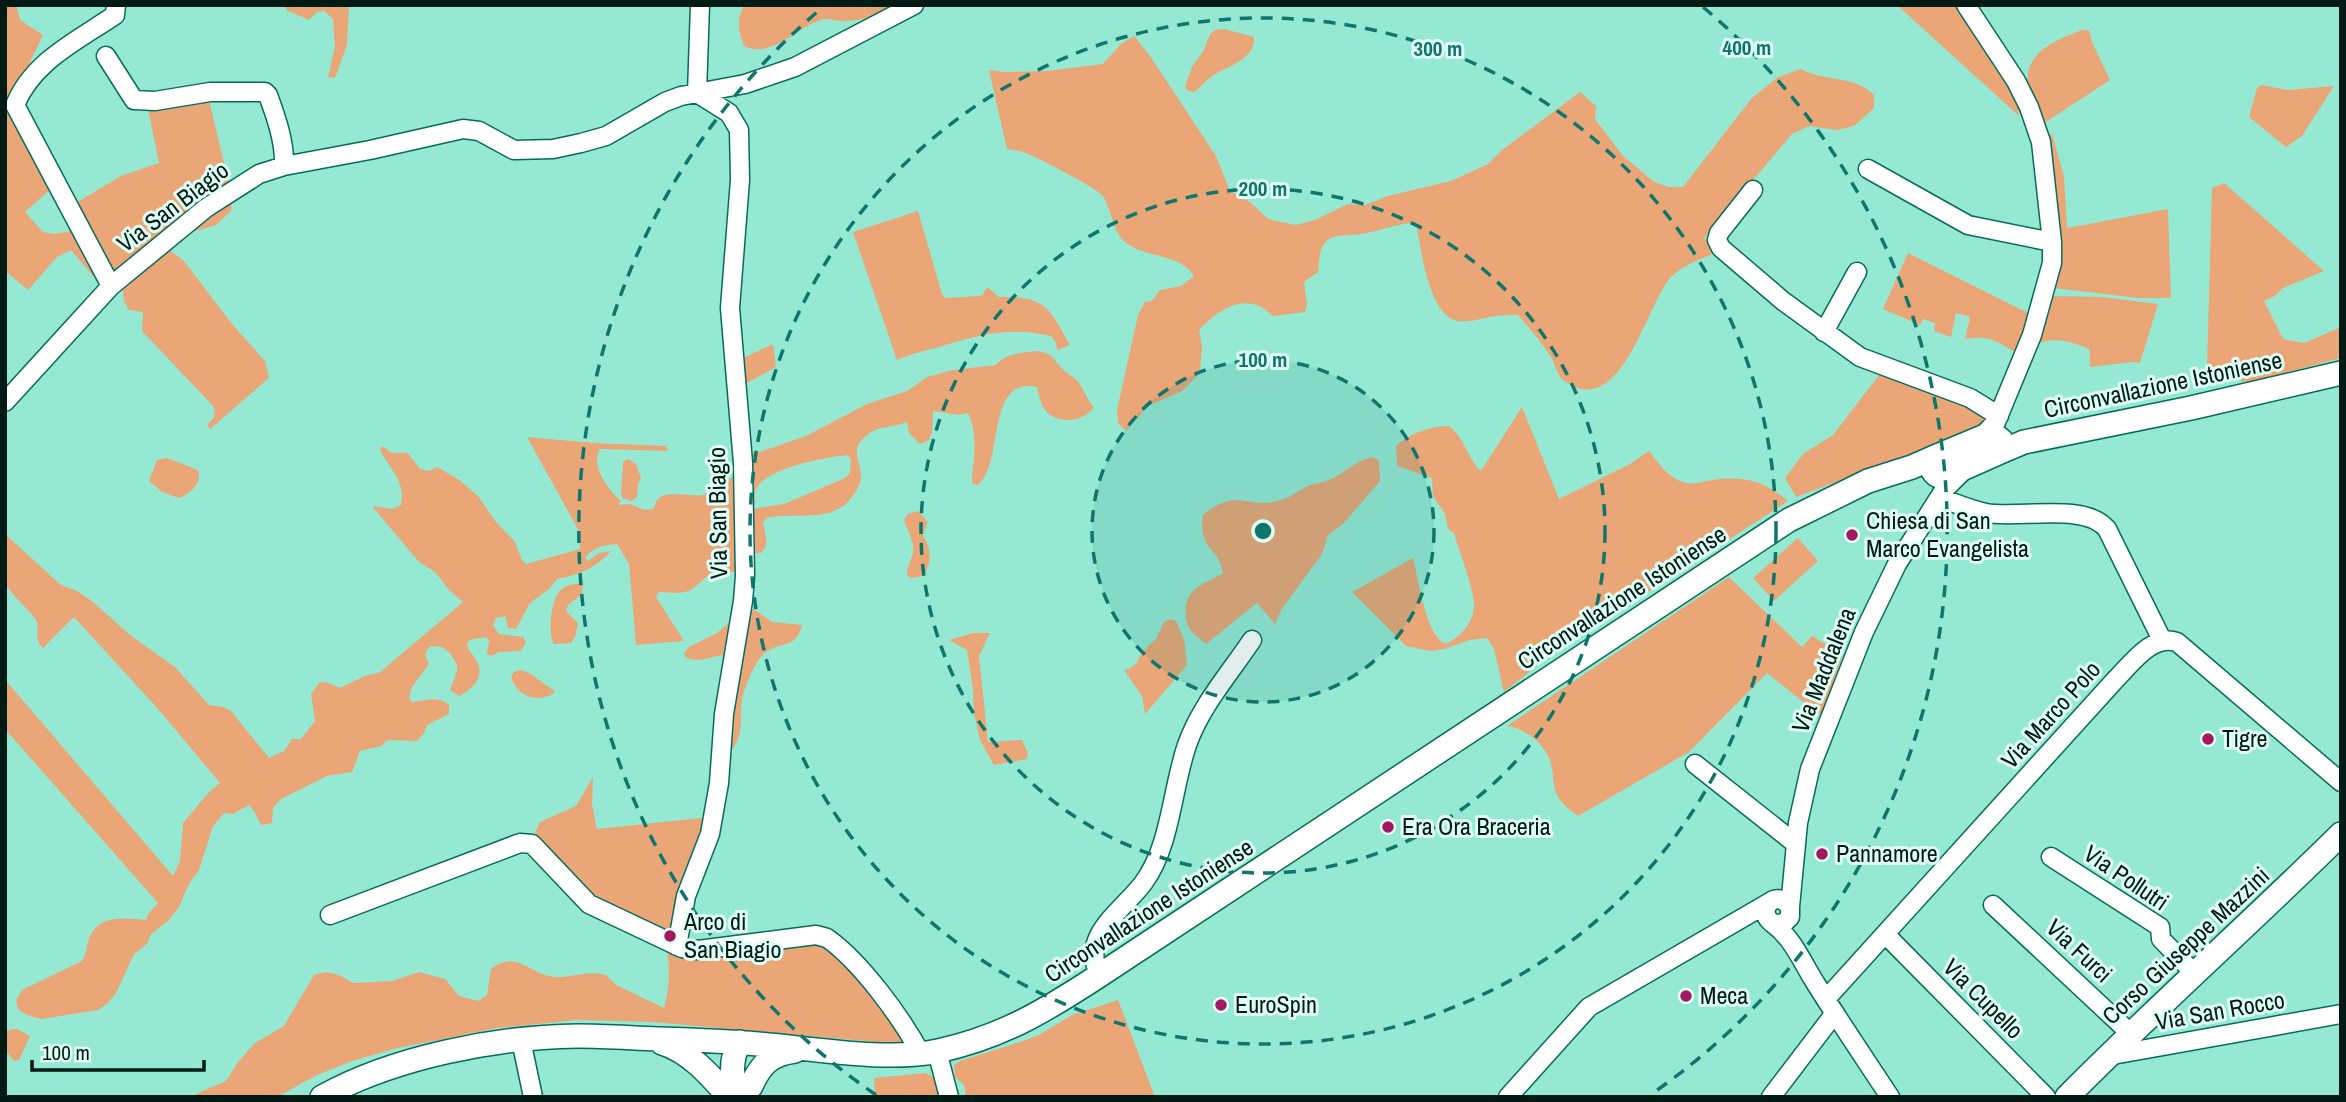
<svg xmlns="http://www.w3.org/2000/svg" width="2346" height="1102" viewBox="0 0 2346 1102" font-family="'Archivo Narrow',sans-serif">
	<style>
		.green { fill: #eaa677 }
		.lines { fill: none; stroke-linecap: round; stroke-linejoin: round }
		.minor-casing { stroke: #066c5a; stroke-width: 21 }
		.major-casing { stroke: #066c5a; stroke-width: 26 }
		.minor { stroke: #fff; stroke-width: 18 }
		.major { stroke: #fff; stroke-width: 23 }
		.ring { fill: none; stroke: #0f766e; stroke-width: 3.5; stroke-dasharray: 12 9 }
		.poi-dot { fill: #a31860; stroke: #dffef5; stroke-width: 2.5 }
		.labels { text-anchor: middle; stroke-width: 6; stroke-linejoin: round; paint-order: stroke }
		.street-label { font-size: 24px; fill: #011a14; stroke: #dffef5 }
		.poi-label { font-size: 24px; fill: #011a14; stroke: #dffef5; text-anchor: start }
		.centre { fill: #0f766e; stroke: #dffef5; stroke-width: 3.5 }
		.ring-label { font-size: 21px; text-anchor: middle; font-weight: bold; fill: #0f766e; stroke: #dffef5; stroke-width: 6; stroke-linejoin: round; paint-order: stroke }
	</style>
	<rect width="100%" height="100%" fill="#95e9d3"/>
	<!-- green -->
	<path class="green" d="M5 5H16L20 20 43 35 11 102 54 186 25 212 43 232 54 234 79 230 105 290 71 250 57 257 28 290 5 271Z
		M286 5H349L347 45 335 78 328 77 335 46 333 19 324 11 317 12 309 20 286 10Z
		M745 5H900C882 13 862 22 842 21 836 21 831 19 825 19 798 24 774 60 744 46 739 33 735 18 745 5Z
		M1897 5H1961L2016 84 2019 116Z
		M1224 29 1254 37C1255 63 1222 66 1207 80 1202 84 1200 88 1195 92L1188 91 1185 86 1192 67 1204 50 1210 34 1215 30Z
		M2082 30H2089L2092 42 2110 80 2041 125C2037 116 2031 105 2029 94 2020 54 2051 42 2082 30Z
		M1134 36 1150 56 1216 156 1230 191 1250 202 1268 219 1296 225 1315 220 1348 204 1365 205 1388 196 1451 181 1488 164 1502 150 1580 92 1596 106 1595 119 1623 156 1653 181 1668 187H1683L1751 99 1778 77 1801 69C1824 82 1855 75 1874 95V108L1854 126 1837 130 1809 126 1792 134 1704 238 1718 252C1702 259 1684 264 1671 277 1646 304 1621 424 1563 380 1557 375 1555 364 1551 357 1541 342 1530 328 1518 315 1510 315 1503 315 1495 316 1483 318 1470 323 1457 321 1428 314 1421 248 1416 223 1397 223 1380 231 1361 234 1350 236 1337 233 1328 240 1319 247 1319 261 1318 272L1304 282 1307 304 1305 312 1273 316C1269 313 1264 308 1259 306 1236 296 1213 315 1199 330L1202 346 1200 373 1182 391 1148 406 1126 431 1118 423 1117 410 1138 315 1145 302 1152 301 1160 290 1181 286 1194 276C1179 252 1142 259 1123 240 1113 230 1111 209 1103 196 1097 188 1035 156 1023 152 1018 150 1013 150 1007 149L989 70 1004 72 1047 71 1103 64 1121 44Z
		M2261 85 2288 90 2334 86 2302 136 2286 147 2249 117 2257 88Z
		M209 100 230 188 232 204 231 211 216 225 179 236 166 247 184 261 232 324 265 361 269 378 210 429 207 424C215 419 216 415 213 406L142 331 143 312 129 310 124 301 121 276 115 281 74 204 121 176 159 163 147 104Z
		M2052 134 2064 176 2067 228 2168 209 2171 298H2138L2054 288 2044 136Z
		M2224 183 2324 271 2283 288 2275 296 2264 301 2283 339 2304 343 2341 327V358L2250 382C2233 382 2223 369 2207 367L2212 188Z
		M918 211 942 294 945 298 979 296 983 294 987 287 999 297C1046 296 1049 308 1070 345L1057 350 1056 343 1051 336C1014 327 984 333 949 344 930 350 915 352 897 360L853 232Z
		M1908 253 2030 314 2016 353C1996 340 1989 335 1965 339L1970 317 1956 313 1951 337 1934 331 1935 323 1923 319 1920 325 1883 309Z
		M2048 296 2102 297 2158 304 2140 363 2132 362 2090 367V350C2078 343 2057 337 2043 342 2039 343 2036 346 2032 346Z
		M773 344 776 367 738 388 737 361Z
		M1036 351C1057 354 1052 361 1066 372 1071 376 1076 378 1079 383 1085 391 1087 400 1094 407 1084 421 1062 425 1048 413 1041 407 1039 396 1037 387 985 376 1005 462 978 485L973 484 972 478C974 458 978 432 968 413L958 415 933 411 932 432 929 440 920 444 909 433 907 422C894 428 879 425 867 435 841 456 876 468 852 497 848 501 845 506 840 508 817 521 790 512 766 518L763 523C765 534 770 545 761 553H753L747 510 784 504 845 478 850 473 851 459 847 455C827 457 760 469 755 492 754 496 755 500 756 503H747L748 453H757L806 436 867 404 907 391 927 377 953 370 996 365C1005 353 1022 353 1036 351Z
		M1883 370 1983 411 1987 418 1976 427 1956 437 1796 497 1785 478 1803 454 1833 435Z
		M1522 407 1559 499 1630 464 1649 451C1657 461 1667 476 1680 481 1691 486 1701 482 1712 480 1745 476 1762 480 1788 501L1548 657 1504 692 1494 649 1487 638 1470 640 1444 649 1431 651 1406 646 1352 592 1413 558C1419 581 1425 633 1445 644 1459 639 1473 623 1474 607 1475 591 1459 551 1454 533L1448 529 1445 514 1433 496 1432 478 1397 466 1396 446C1410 433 1430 426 1449 426 1465 438 1467 458 1481 471Z
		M527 437 593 443 666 446 668 451 600 449C590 466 608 489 621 501L618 505 630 504 644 510 653 509C655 505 656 501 658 499 666 490 693 497 703 495 717 491 729 478 742 471V572H712C687 593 694 594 659 592L656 597 684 641 636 645 629 564 617 544C605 545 593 547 585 558L588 561 599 553 611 551C596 568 579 575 557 579L549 589 530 603 516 629 508 628 505 616 496 618 493 625 499 634 523 637 526 642 521 651 499 652 491 656 487 654 489 641 486 637 469 640 467 645C469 652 473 654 476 660 486 676 473 689 459 696L450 690 457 671V665L450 653 442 647 430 646 425 654 429 664 412 687 409 697 412 702C425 701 438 695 449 705V714L427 725 424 733 417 741 388 740 381 746 360 751 352 772 327 776 281 799 273 808 272 823 261 825 254 811 249 805 233 814 224 813 213 826 199 870 189 884 179 907 168 921 151 934 147 944 134 954 116 993 108 1003 98 1010 41 1019 27 1015 18 1009 16 1000 22 990 82 961C87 953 86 947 89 939 98 914 125 918 146 920L148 914 158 903 5 729V683H8L173 876 180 861 183 823 210 791 220 783 159 710 74 617 43 648C34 639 39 633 37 622 36 616 10 594 6 584 2 574 5 546 5 534L61 585 77 591 92 601 130 635 175 667 209 705 223 707 231 711 269 758 284 751 292 739H301L315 721 311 694 319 683 326 682 340 688 367 675 379 673 463 602 449 590 435 572 419 562 372 506 392 509 401 505C406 482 390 469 380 450L382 446 392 453H408L420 469 430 471 437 467 458 479 478 496 496 522 515 542 522 560 526 564 580 549 579 531Z
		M1371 457 1379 460 1380 481 1343 524 1328 535 1322 554 1281 610 1275 624 1257 603 1206 644C1201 639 1193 635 1189 628 1184 618 1184 599 1193 591 1201 583 1214 579 1223 573 1218 544 1198 552 1203 515 1239 485 1248 512 1284 499 1293 496 1300 489 1308 486 1315 483 1322 483 1329 480 1344 474 1355 461 1371 457Z
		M167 458 198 470C202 484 192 492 179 498L162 492 149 481 157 460Z
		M628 459 636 464 641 478 638 484 637 497 631 501 623 498 621 494 623 462Z
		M918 511 928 522 923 535C931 549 933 562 923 576L911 578 907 575C907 567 911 560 913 553 915 542 907 530 904 520L908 514Z
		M1798 538 1818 561 1774 601 1753 578Z
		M1729 577 1802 647 1812 636 1843 654 1821 716 1767 673 1689 752 1578 816C1571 810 1562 805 1558 797 1552 786 1554 775 1551 764 1547 745 1525 728 1507 726Z
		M583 583 582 594 568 605 566 611 578 623 576 635 571 643 554 644C547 634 551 598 561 590 567 584 575 584 583 583Z
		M746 609 755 610 772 622 802 625C796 650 781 640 765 653 758 658 754 668 750 676 746 685 741 698 741 708 741 727 742 744 724 757L725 655C710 656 700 664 685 657L684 653 689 647 717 633Z
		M1170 619 1176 621 1184 639 1187 665 1145 714 1142 696 1124 670 1129 669 1137 663 1141 653 1156 639 1164 622Z
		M973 633H990L979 656 988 742 1022 740 1028 753 1027 759 994 765 980 740 974 714 973 689 967 650 949 640Z
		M520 670C535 673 541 684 554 690V693C537 704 517 696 511 677L514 672Z
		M593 777 592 804 597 829 711 817 673 930 666 934 605 908 539 842 535 833 540 822 576 806Z
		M825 941 838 953 906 1036 900 1044 652 1022 577 1020 497 1028 398 1048 355 1060 317 1075 277 1097H195L196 1094 226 1081 238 1062 255 1043 284 1026 314 975 326 972 339 975 353 983 392 981 419 972 445 979 459 996 478 1001 487 995 491 969C518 948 529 976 557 977 574 977 589 970 606 975L616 985 664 1008C670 987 670 965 666 944Z
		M1118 1000 1155 1097H966L964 1085 955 1077 954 1065 960 1061 1017 1043 1039 1035 1072 1015Z
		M12 1029H17L30 1036 19 1060 14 1061 5 1050V1032Z
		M926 1073 938 1080 942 1097H875L874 1078Z"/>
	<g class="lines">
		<!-- minor casing -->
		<g class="minor-casing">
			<path id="minor" d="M1966 5 2016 81 2029 107 2041 142 2052 242V263L2032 335 1996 422 1982 436
				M106 56 134 100 155 101 210 92H265L268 95C276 117 285 142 284 166
				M1868 169 1968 225 2052 242
				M1753 190 1719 233 1717 240 1721 248 1783 301 1860 357 1970 398 1999 416
				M111 286 15 105C33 61 77 41 115 15L116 5
				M1824 332 1857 272
				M5 402 111 286 206 208 259 174 284 166 370 150 463 129 479 131 514 150 553 149 581 143 606 136 665 102 681 96 745 84 795 67 914 5
				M1940 498C1955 503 1971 510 1986 513 2019 519 2085 502 2107 529L2162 640
				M1695 764 1796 844
				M2051 857 2160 927 2161 939 2195 974
				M1993 905 2130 1033
				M1790 907 1798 823 1810 769 1864 632 1897 564 1944 490 1962 472
				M330 915 520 843 532 844 589 904 682 948 698 950 816 935 827 938C861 962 901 1017 921 1054
				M1775 924 1784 923 1790 917V907C1776 887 1755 910 1772 923 1793 938 1802 962 1816 984 1840 1022 1865 1059 1890 1097
				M1886 935 2046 1097
				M677 946 686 896 710 834 719 783 724 714 743 601 745 576 743 463 730 308 740 180 739 130 729 113 697 93 700 5
				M1100 975C1078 936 1124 910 1144 882 1171 845 1172 788 1187 745 1200 707 1230 673 1252 640
				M1826 999 2116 679C2132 663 2152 634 2177 642L2341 782
				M521 1040 533 1097
				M937 1051 949 1097
				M2107 1056 2341 1014
				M1508 1097 1589 1007 1770 902
				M1771 1097 1835 1013"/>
		</g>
		<!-- major casing -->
		<g class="major-casing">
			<path id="major" d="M1992 433 2001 440V449L1998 453 1944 477C1935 477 1931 471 1931 462L1937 456Z
				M1998 453 2024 442 2191 408 2341 373
				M662 1043C689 1051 711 1076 729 1097
				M751 1086C761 1064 771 1054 795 1051
				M322 1097C394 1057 496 1037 578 1036 605 1036 631 1038 658 1039 691 1040 725 1041 758 1044 811 1048 887 1062 938 1051 1002 1037 1045 1011 1100 975L1789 520 1868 481 1912 467 1937 456
				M737 1097C732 1077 729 1060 740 1042
				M2067 1097C2156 1007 2251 923 2341 834"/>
		</g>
		<!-- minor -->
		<use href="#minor" class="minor"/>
		<!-- major -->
		<use href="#major" class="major"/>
	</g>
	<!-- distance rings -->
	<circle cx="1263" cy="531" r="171" fill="#0f766e" fill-opacity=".12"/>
	<g class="ring">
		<circle cx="1263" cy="531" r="171"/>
		<circle cx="1263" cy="531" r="342"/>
		<circle cx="1263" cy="531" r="513"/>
		<path d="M876 1095A684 684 0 0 1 823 7M1703 7A684 684 0 0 1 1650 1095"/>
	</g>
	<!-- markers -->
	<g class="poi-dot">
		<circle cx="1852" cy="535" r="7"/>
		<circle cx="2208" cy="739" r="7"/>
		<circle cx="1388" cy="827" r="7"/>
		<circle cx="1822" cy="854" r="7"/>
		<circle cx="670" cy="936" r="7"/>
		<circle cx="1686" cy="996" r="7"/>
		<circle cx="1221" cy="1005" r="7"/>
	</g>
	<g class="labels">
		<!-- street labels -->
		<g class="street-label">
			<text transform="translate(173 207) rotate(-37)" y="8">Via San Biagio</text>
			<text transform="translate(2163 385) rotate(-12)" y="8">Circonvallazione Istoniense</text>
			<text transform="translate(718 513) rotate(-91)" y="8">Via San Biagio</text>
			<text transform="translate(1622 598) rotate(-33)" y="8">Circonvallazione Istoniense</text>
			<text transform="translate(1824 670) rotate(-68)" y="8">Via Maddalena</text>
			<text transform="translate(2051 715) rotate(-48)" y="8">Via Marco Polo</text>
			<text transform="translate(2126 878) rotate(34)" y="8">Via Pollutri</text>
			<text transform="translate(1149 911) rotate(-33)" y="8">Circonvallazione Istoniense</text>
			<text transform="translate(2186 946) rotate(-43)" y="8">Corso Giuseppe Mazzini</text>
			<text transform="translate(2079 951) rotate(43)" y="8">Via Furci</text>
			<text transform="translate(1983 999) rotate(45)" y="8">Via Cupello</text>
			<text transform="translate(2220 1011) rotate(-10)" y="8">Via San Rocco</text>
		</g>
		<!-- poi labels -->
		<g class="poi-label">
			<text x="1866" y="529">Chiesa di San<tspan x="1866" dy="28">Marco Evangelista</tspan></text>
			<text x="2222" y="747">Tigre</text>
			<text x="1402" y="835">Era Ora Braceria</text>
			<text x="1836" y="862">Pannamore</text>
			<text x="684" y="930">Arco di<tspan x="684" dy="28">San Biagio</tspan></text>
			<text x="1700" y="1004">Meca</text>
			<text x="1235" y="1013">EuroSpin</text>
		</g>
	</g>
	<circle cx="1263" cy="531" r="10" class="centre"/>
	<g class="ring-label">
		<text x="1747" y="55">400 m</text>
		<text x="1438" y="56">300 m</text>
		<text x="1263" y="196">200 m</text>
		<text x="1263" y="367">100 m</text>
	</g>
	<!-- border -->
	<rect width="2346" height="1102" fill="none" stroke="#011a14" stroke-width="14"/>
	<!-- scale -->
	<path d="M32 1060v10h172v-10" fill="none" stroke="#011a14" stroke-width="3.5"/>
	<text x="42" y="1060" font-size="21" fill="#011a14" stroke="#dffef5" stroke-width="5" paint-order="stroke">100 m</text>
</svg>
